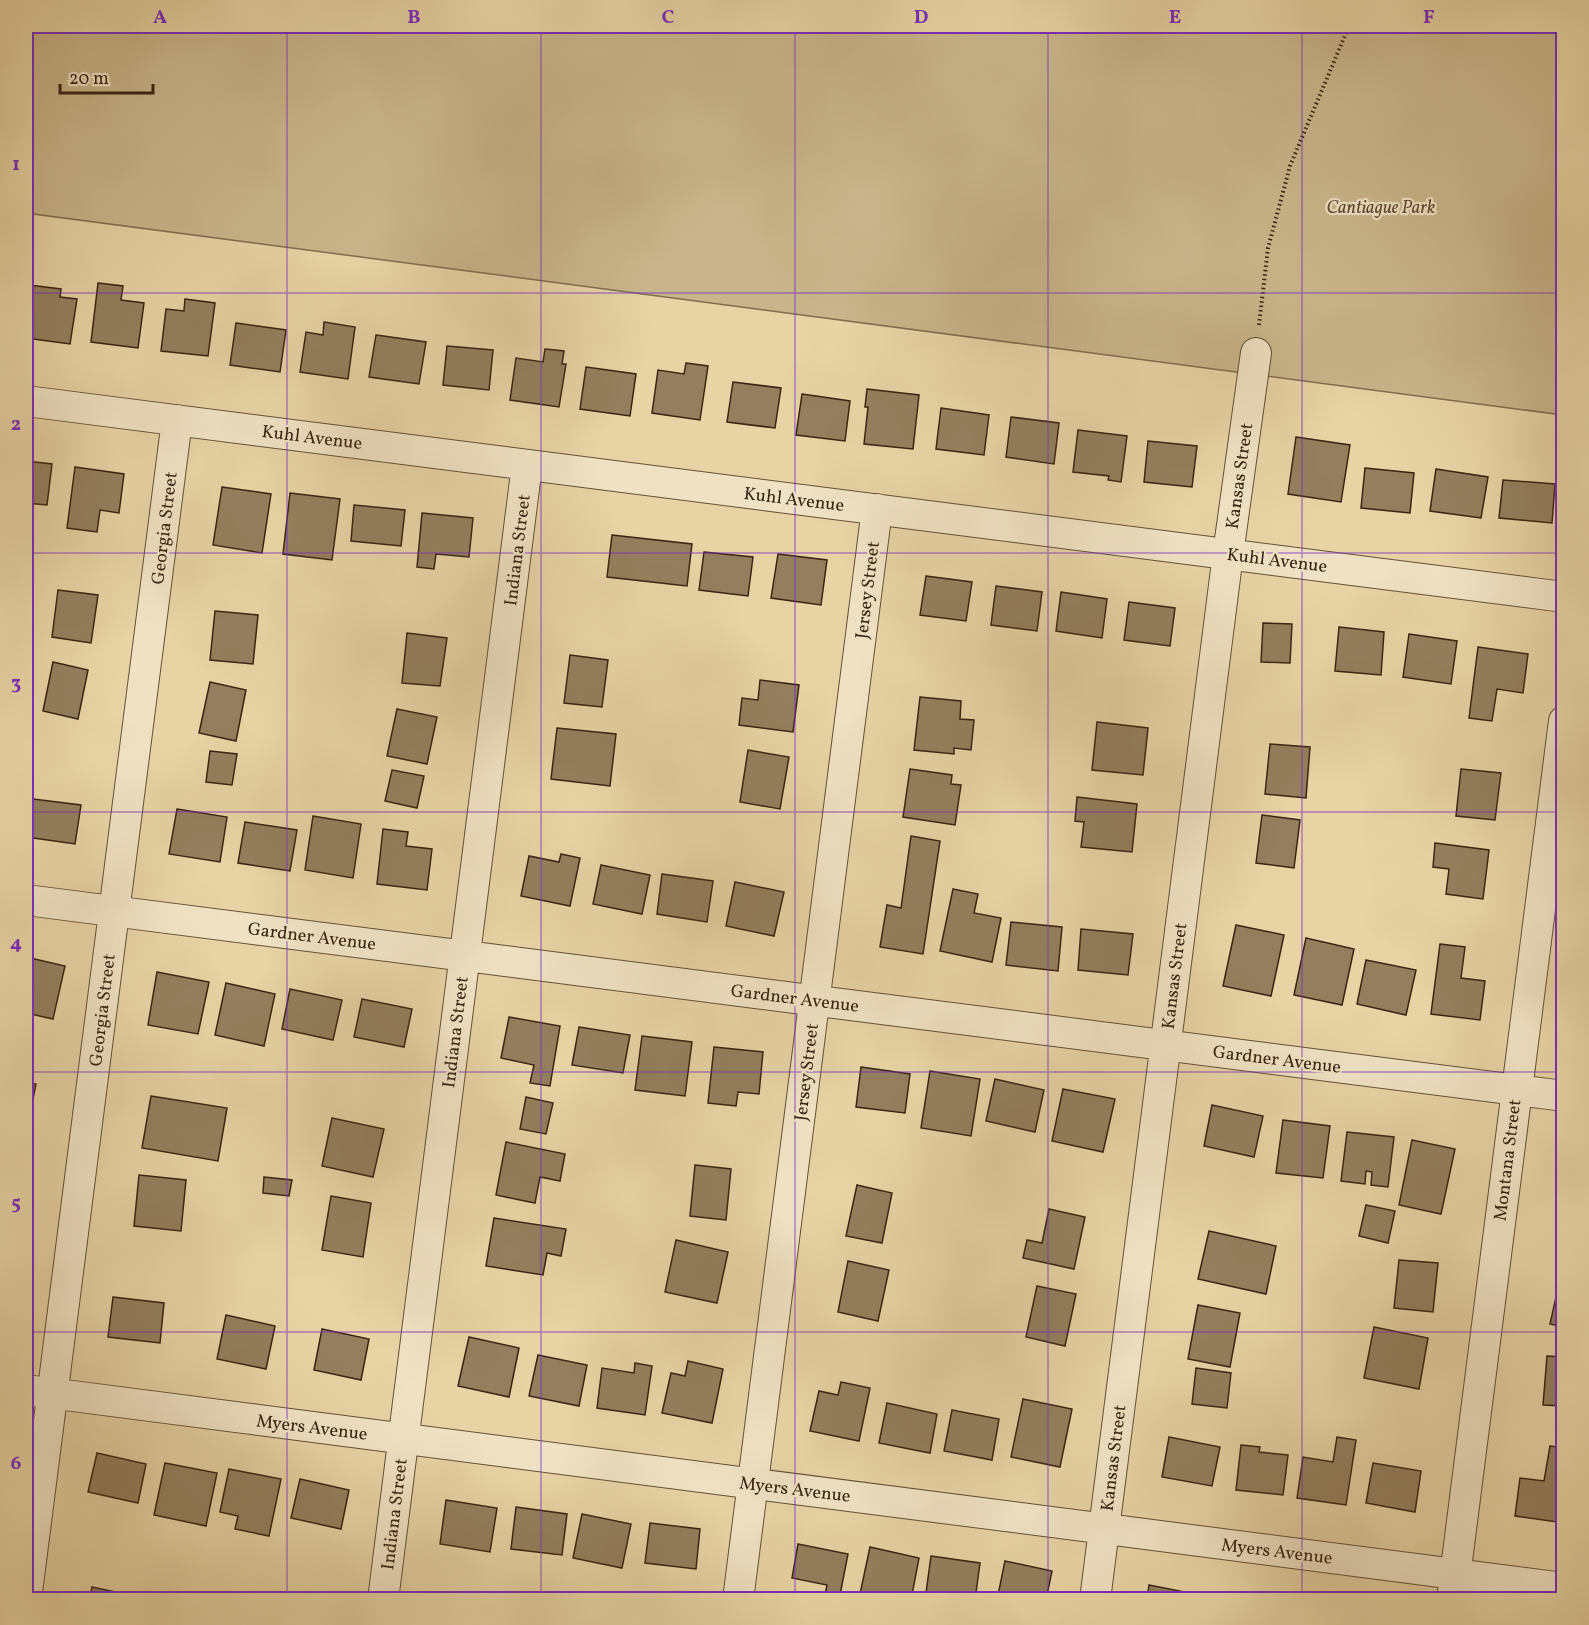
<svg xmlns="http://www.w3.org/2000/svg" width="1589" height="1625" viewBox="0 0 1589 1625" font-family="Vollkorn,serif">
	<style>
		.green { fill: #c9b58b; stroke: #806d4f; stroke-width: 1.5 }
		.building { fill: #937f5e; stroke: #382513; stroke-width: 1.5 }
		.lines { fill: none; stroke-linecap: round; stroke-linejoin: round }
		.minor-casing { stroke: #645037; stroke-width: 32 }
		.path { stroke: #382513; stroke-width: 4; stroke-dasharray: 1.5 3; stroke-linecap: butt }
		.minor { stroke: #efe2c4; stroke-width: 30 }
		.grid { fill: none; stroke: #7b2cbf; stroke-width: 1.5; stroke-opacity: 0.55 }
		.labels { text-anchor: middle; stroke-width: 4.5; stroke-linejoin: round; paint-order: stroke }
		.park-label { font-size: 18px; font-style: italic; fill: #5c4931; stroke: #efe2c4 }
		.street-label { font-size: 18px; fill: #382513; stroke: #efe2c4 }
		.neatline { fill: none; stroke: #7b2cbf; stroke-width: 2 }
		.grid-label { font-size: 20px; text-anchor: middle; font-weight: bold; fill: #7b2cbf }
	</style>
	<rect width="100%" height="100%" fill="#e7d3a4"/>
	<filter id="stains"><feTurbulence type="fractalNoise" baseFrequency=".00333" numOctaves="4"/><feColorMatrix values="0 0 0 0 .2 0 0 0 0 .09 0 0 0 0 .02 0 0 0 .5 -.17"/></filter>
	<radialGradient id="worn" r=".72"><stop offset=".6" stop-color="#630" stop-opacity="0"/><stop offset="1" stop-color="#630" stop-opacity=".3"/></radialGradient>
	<!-- green -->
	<path class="green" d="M26 26H1563V415L26 213Z"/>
	<!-- building -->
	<path class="building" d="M98 283 123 286 121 300 144 303 138 348 91 342Z
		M29 285 61 289 60 297 77 299 70 344 26 338V305Z
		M185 299 215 303 208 356 161 351 166 309 184 311Z
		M324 322 355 327 348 379 300 372 306 332 323 335Z
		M236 323 286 330 280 372 230 365Z
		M376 335 426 342 419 384 369 377Z
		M447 346 493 350 489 390 443 385Z
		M545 349 564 351 562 364H566L559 407 510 400 516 358 543 362Z
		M686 363 708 366 700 420 652 413 658 370 684 374Z
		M586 367 636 374 630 416 580 409Z
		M733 382 781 388 775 428 727 422Z
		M867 389 919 395 913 449 864 444 868 407H865Z
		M802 394 850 401 845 441 796 435Z
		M941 408 989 415 984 455 936 449Z
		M1011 417 1059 423 1054 464 1006 457Z
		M1078 430 1127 436 1121 482 1108 480 1109 476 1073 472Z
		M1296 437 1350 445 1341 502 1288 494Z
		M1148 441 1197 446 1192 487 1144 482Z
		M26 461 52 464 47 505 26 503Z
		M75 467 124 474 119 513 100 510 97 532 67 528Z
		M1365 468 1414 473 1410 513 1361 508Z
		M1436 469 1488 477 1481 518 1430 511Z
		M1503 480 1555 484 1552 523 1499 518Z
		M222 487 271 494 262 553 213 545Z
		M290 493 340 499 332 560 283 554Z
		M354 505 405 510 401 546 351 541Z
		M422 513 473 518 469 557 436 554 434 569 417 567Z
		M612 535 692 544 687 586 607 577Z
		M704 552 753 557 748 596 699 590Z
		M778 554 827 560 821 605 771 598Z
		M926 576 972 582 966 621 920 615Z
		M996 586 1042 592 1037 631 991 625Z
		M58 590 98 595 91 643 52 637Z
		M1061 592 1107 599 1102 638 1056 631Z
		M1129 602 1175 608 1170 646 1124 640Z
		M215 611 258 615 253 664 210 660Z
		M1263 623 1292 624 1290 663 1261 662Z
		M1339 627 1384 632 1381 675 1335 671Z
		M407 633 447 638 440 686 402 683Z
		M1409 634 1457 641 1451 684 1403 677Z
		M1478 647 1528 654 1523 693 1497 689 1492 721 1469 718Z
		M570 655 608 660 602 707 564 703Z
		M53 662 88 670 78 719 43 711Z
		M760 680 799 685 793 732 739 725 742 698 758 700Z
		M210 682 246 690 236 741 199 733Z
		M920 697 961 701 960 719 974 720 971 750 954 748V754L914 750Z
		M397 709 437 717 427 764 387 756Z
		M1097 722 1148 728 1143 775 1092 770Z
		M557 728 616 734 610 786 551 779Z
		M1270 744 1310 747 1306 798 1265 794Z
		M748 750 789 757 780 809 740 802Z
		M210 751 237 754 232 785 206 782Z
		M910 769 952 775 951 784 961 785 955 825 903 817Z
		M1461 769 1501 773 1495 820 1456 816Z
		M392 770 424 776 417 808 385 801Z
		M1077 797 1137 804 1132 852 1081 847 1084 822 1075 821Z
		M33 799 81 805 75 844 27 837Z
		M177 809 227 817 220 862 169 854Z
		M1262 815 1300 820 1294 868 1256 863Z
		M313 816 361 824 353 878 305 870Z
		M245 822 297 830 290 871 238 863Z
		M383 829 408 832 406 846 432 849 427 890 377 884Z
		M911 836 940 841 923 954 880 947 887 905 901 908Z
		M1435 843 1489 850 1483 899 1446 894 1449 869 1433 867Z
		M561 854 580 858 570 906 521 896 529 856 559 862Z
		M601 865 650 875 642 914 593 904Z
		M662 874 713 881 707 922 657 914Z
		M735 882 784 892 774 936 726 926Z
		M953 889 978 894 974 913 1001 918 992 962 940 951Z
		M1011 922 1062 927 1058 971 1006 965Z
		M1236 925 1284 935 1271 996 1223 986Z
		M1081 929 1133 934 1128 975 1078 970Z
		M1306 938 1354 949 1342 1005 1294 995Z
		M1440 944 1465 947 1461 978 1485 981 1480 1020 1431 1014Z
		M26 957 65 966 53 1019 26 1013Z
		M1366 960 1416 970 1406 1015 1357 1004Z
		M157 972 209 982 198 1034 148 1025Z
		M226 983 275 994 264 1046 215 1035Z
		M290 989 342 1000 333 1040 282 1029Z
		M362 999 412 1009 404 1047 354 1037Z
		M509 1017 560 1026 550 1086 530 1083 534 1065 501 1058Z
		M579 1027 630 1035 623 1073 572 1065Z
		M642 1036 692 1042 685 1096 635 1090Z
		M714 1047 763 1052 759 1094 738 1092 736 1106 708 1103Z
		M861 1067 910 1074 905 1113 856 1107Z
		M930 1071 980 1079 971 1136 921 1128Z
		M995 1079 1044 1090 1035 1132 986 1121Z
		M26 1082 36 1084 26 1134Z
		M1063 1089 1115 1099 1103 1152 1052 1141Z
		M151 1096 227 1108 218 1161 142 1148Z
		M526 1097 553 1103 546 1134 520 1129Z
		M1212 1105 1263 1116 1254 1157 1204 1146Z
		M332 1118 384 1129 373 1177 322 1166Z
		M1283 1120 1330 1126 1323 1178 1276 1173Z
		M1347 1132 1394 1137 1388 1187 1371 1185 1372 1172 1366 1171 1365 1184 1341 1181Z
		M1412 1140 1455 1149 1441 1214 1399 1205Z
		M506 1142 565 1154 560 1181 540 1177 535 1203 496 1195Z
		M695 1165 731 1169 726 1220 690 1216Z
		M139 1175 186 1180 181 1231 134 1226Z
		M264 1177 292 1180 289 1196 263 1193Z
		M857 1185 892 1193 882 1243 846 1236Z
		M331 1196 371 1203 363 1257 322 1250Z
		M1366 1205 1395 1211 1388 1243 1359 1236Z
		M1049 1209 1085 1217 1074 1269 1023 1258 1027 1240 1042 1243Z
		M494 1218 566 1229 561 1256 547 1253 543 1275 486 1266Z
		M1209 1231 1276 1246 1266 1294 1198 1279Z
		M676 1240 728 1252 717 1303 665 1292Z
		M1399 1260 1438 1263 1433 1312 1394 1308Z
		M848 1261 889 1270 878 1321 838 1312Z
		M1561 1275H1564V1327L1550 1324Z
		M1037 1286 1076 1294 1065 1346 1026 1337Z
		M113 1297 164 1303 160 1343 108 1337Z
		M1198 1305 1240 1313 1230 1367 1188 1359Z
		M226 1315 275 1326 266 1369 217 1359Z
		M1374 1327 1428 1338 1419 1389 1364 1378Z
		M322 1329 369 1339 361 1380 314 1370Z
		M469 1337 519 1348 509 1397 458 1386Z
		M538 1355 587 1365 579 1406 529 1396Z
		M1547 1356 1564 1357V1406L1543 1405Z
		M688 1361 723 1369 712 1423 662 1413 671 1373 685 1376Z
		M635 1363 652 1366 645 1415 597 1408 602 1368 634 1373Z
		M1196 1368 1231 1373 1227 1408 1192 1404Z
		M841 1382 870 1388 859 1441 810 1431 819 1391 838 1395Z
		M1023 1399 1072 1409 1060 1467 1011 1457Z
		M887 1403 937 1414 930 1453 879 1443Z
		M952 1410 999 1419 992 1460 944 1451Z
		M1169 1437 1220 1447 1212 1486 1162 1477Z
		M1337 1437 1356 1440 1346 1505 1297 1498 1303 1457 1333 1462Z
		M1241 1445 1260 1447 1259 1452 1288 1455 1283 1495 1236 1490Z
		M1550 1446 1564 1448V1523L1515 1516 1520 1478 1544 1481Z
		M97 1453 146 1464 138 1503 88 1492Z
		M165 1463 217 1473 206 1526 154 1515Z
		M1373 1463 1421 1471 1415 1512 1366 1503Z
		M229 1469 281 1479 269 1536 235 1529 238 1516 220 1512Z
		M300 1479 349 1490 341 1529 291 1518Z
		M446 1500 497 1508 490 1552 440 1544Z
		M516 1507 567 1514 562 1555 511 1549Z
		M582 1514 631 1524 622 1568 573 1558Z
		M650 1523 700 1529 696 1569 645 1563Z
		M798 1544 848 1554 839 1600H824L827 1585 792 1578Z
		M870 1547 919 1558 911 1600H889L860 1594Z
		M931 1556 980 1563 975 1600H925Z
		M1005 1561 1052 1571 1046 1600H997Z
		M1149 1585 1200 1595 1199 1600H1147Z
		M92 1587 130 1595 129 1600H89Z
		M234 1593 263 1599V1600H233Z"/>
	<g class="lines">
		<!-- minor casing -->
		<g class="minor-casing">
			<path id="minor" d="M26 401 1564 597
				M26 900 1564 1096
				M26 1390 1564 1588
				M26 1600 177 420
				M383 1600 527 465
				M738 1600 877 509
				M1095 1600 1228 554 1256 353
				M1452 1600 1564 721"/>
		</g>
		<!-- path -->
		<path class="path" d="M1259 325 1268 248 1290 166 1349 26"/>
		<!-- minor -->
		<use href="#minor" class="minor"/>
	</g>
	<!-- grid -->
	<path class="grid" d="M287 26V1600M541 26V1600M795 26V1600M1048 26V1600M1302 26V1600M26 293H1564M26 553H1564M26 812H1564M26 1072H1564M26 1332H1564"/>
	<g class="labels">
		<!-- park labels -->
		<g class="park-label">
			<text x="1381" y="213">Cantiague Park</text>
		</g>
		<!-- street labels -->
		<g class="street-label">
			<text transform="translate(312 437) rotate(7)" y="6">Kuhl Avenue</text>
			<text transform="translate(1239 476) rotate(-82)" y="6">Kansas Street</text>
			<text transform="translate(794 499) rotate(7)" y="6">Kuhl Avenue</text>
			<text transform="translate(164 528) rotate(-83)" y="6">Georgia Street</text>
			<text transform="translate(517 550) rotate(-83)" y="6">Indiana Street</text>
			<text transform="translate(1277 560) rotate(7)" y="6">Kuhl Avenue</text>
			<text transform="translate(867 590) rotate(-83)" y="6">Jersey Street</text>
			<text transform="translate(312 936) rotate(7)" y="6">Gardner Avenue</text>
			<text transform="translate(1174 976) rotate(-83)" y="6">Kansas Street</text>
			<text transform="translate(795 998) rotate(7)" y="6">Gardner Avenue</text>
			<text transform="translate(102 1010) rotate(-83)" y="6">Georgia Street</text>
			<text transform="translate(455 1032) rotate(-83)" y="6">Indiana Street</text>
			<text transform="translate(1277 1059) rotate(7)" y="6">Gardner Avenue</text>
			<text transform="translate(806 1072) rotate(-83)" y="6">Jersey Street</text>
			<text transform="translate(1507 1160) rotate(-83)" y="6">Montana Street</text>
			<text transform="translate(312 1427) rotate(7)" y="6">Myers Avenue</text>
			<text transform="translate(1113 1458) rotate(-83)" y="6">Kansas Street</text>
			<text transform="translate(795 1489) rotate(7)" y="6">Myers Avenue</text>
			<text transform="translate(394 1514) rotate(-83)" y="6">Indiana Street</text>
			<text transform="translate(1277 1551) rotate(7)" y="6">Myers Avenue</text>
		</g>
	</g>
	<!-- margin -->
	<rect width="1589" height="1625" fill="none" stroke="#e7d3a4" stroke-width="66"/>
	<!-- scale -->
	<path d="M60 84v9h93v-9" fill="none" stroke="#382513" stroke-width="3"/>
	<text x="69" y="84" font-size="18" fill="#382513" stroke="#efe2c4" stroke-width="4.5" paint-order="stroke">20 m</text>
	<rect x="33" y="33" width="1523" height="1559" class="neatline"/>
	<g class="grid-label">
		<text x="160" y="23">A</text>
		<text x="414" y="23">B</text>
		<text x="668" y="23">C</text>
		<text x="921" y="23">D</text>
		<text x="1175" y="23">E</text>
		<text x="1429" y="23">F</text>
		<text x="16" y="170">1</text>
		<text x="16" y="430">2</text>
		<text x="16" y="689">3</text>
		<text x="16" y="949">4</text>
		<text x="16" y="1209">5</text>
		<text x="16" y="1469">6</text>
	</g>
	<rect width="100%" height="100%" filter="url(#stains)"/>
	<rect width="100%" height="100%" fill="url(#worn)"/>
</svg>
